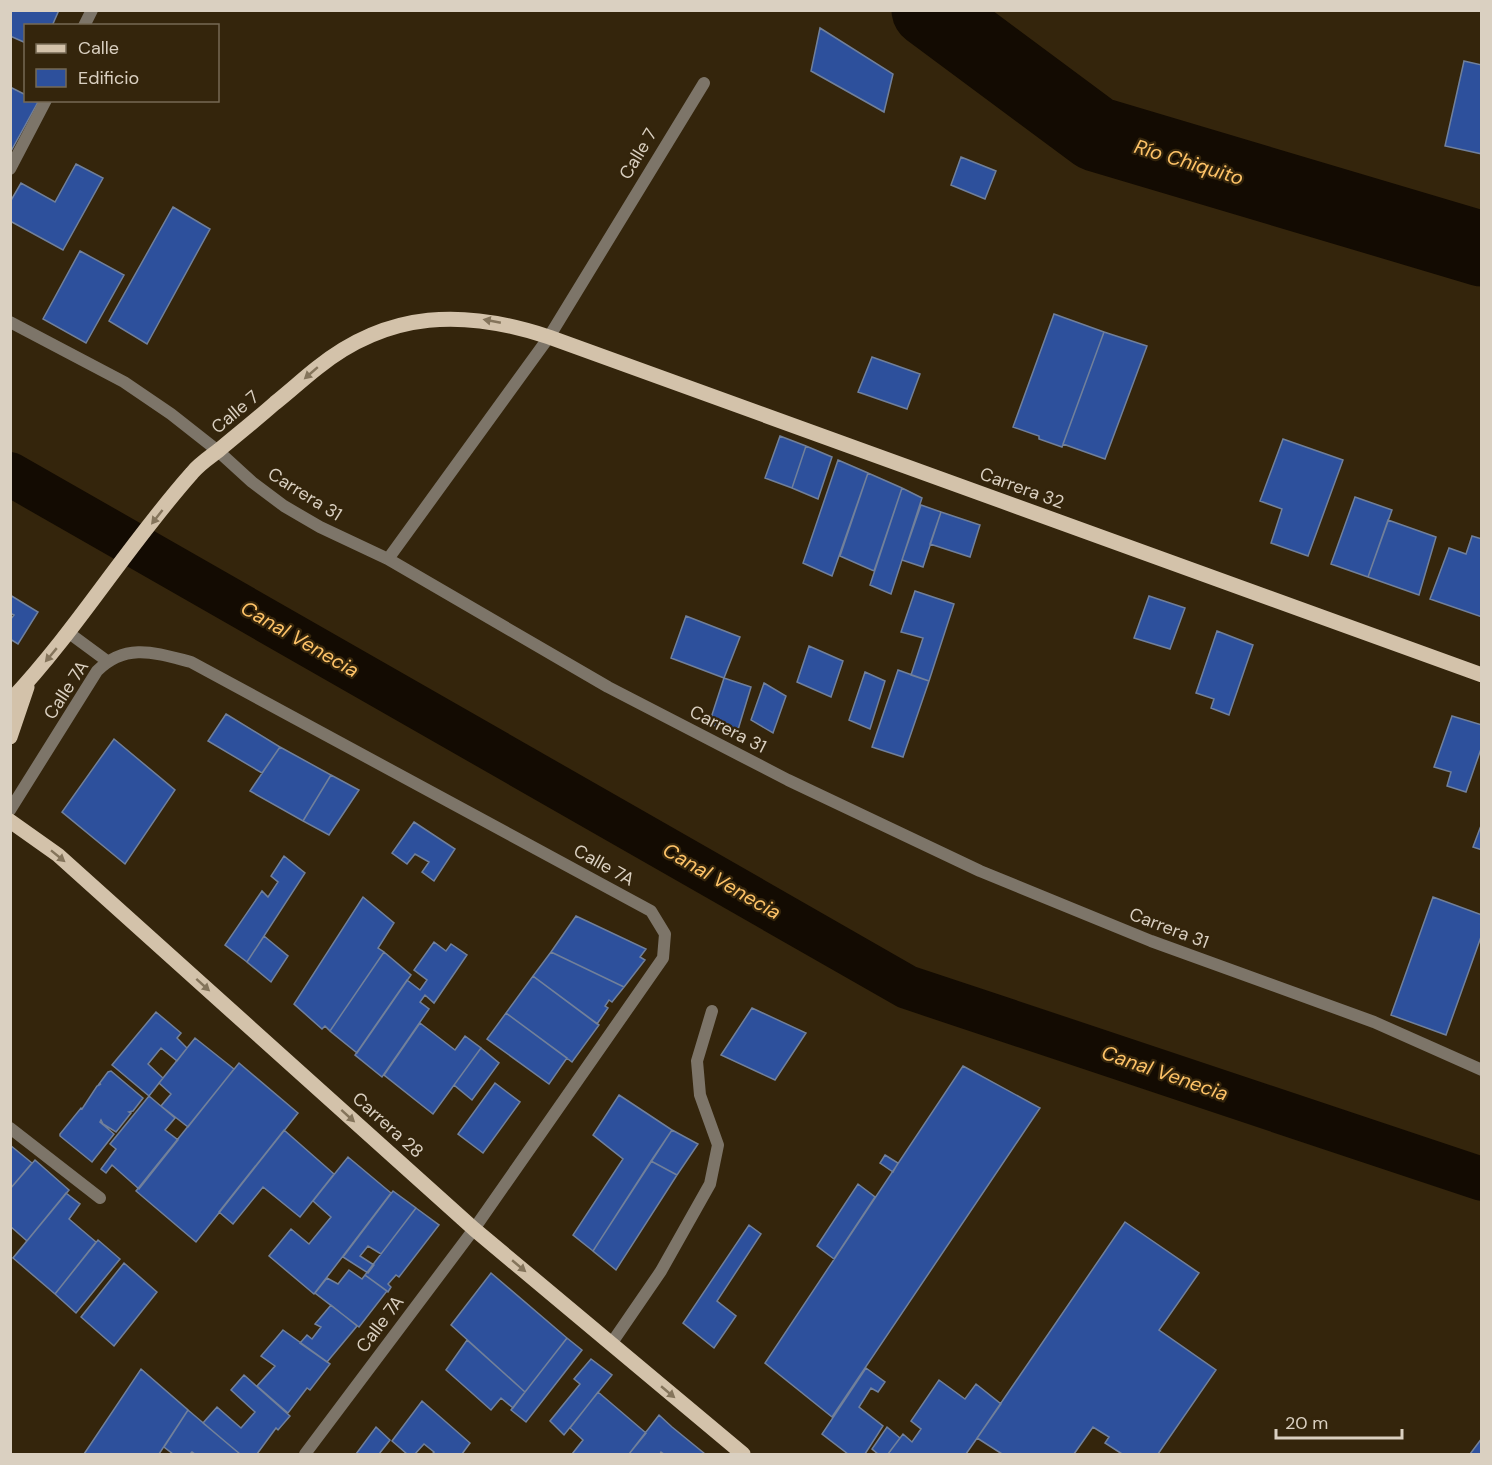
<svg xmlns="http://www.w3.org/2000/svg" width="1492" height="1465" viewBox="0 0 1492 1465" font-family="'DM Sans',sans-serif">
	<style>
		.lines { fill: none; stroke-linecap: round; stroke-linejoin: round }
		.canal { stroke: #130b02; stroke-width: 44 }
		.river { stroke: #130b02; stroke-width: 75 }
		.building { fill: #2d509c; stroke: #71809b; stroke-width: 1.5 }
		.service { stroke: #7d7569; stroke-width: 12 }
		.minor { stroke: #7d7569; stroke-width: 12 }
		.primary { stroke: #d3c2aa; stroke-width: 15 }
		.oneway { fill: #84745b }
		.labels { text-anchor: middle; stroke-width: 4.5; stroke-linejoin: round; paint-order: stroke }
		.street-label { font-size: 18px; fill: #dad0c1; stroke: #34250c }
		.water-label { font-size: 20px; font-style: italic; fill: #fec368; stroke: #34250c }
	</style>
	<rect width="100%" height="100%" fill="#34250c"/>
	<g class="lines">
		<!-- canal -->
		<path class="canal" d="M10 474 907 987 1482 1179"/>
		<!-- river -->
		<path class="river" d="M929 10 1096 134 1482 249"/>
	</g>
	<!-- building -->
	<path class="building" d="M10 10H59L52 26H26V43L10 36Z
		M820 28 893 74 884 112 811 71Z
		M1464 61 1482 65V154L1445 146Z
		M10 87 26 95V100L38 102 10 153Z
		M961 157 996 171 985 199 951 185Z
		M76 164 103 178 63 250 10 221V202L21 183 55 202Z
		M173 207 210 229 147 344 109 321Z
		M80 251 124 275 86 343 43 319Z
		M1054 314 1104 332 1062 447 1039 439V436L1013 427Z
		M1104 332 1147 346 1105 459 1063 444Z
		M872 357 920 374 907 409 858 392Z
		M780 436 806 446 792 488 765 478Z
		M1283 439 1343 460 1308 556 1271 543 1282 509 1260 501Z
		M806 446 832 457 818 499 792 488Z
		M838 460 868 473 832 576 803 563Z
		M868 473 902 488 874 571 840 556Z
		M902 488 922 498 891 594 870 585Z
		M1355 497 1392 510 1368 577 1331 564Z
		M921 505 941 512 923 567 902 560Z
		M941 512 980 525 970 557 930 544Z
		M1388 520 1436 537 1419 595 1368 577Z
		M1472 536 1482 539V617L1430 599 1449 548 1466 554Z
		M915 591 954 604 929 681 911 675 923 638 901 632Z
		M10 595 38 612 18 644 10 639V620L14 615 10 613Z
		M1149 596 1185 608 1170 649 1134 638Z
		M686 616 740 637 724 678 671 658Z
		M1217 631 1253 645 1229 715 1211 708 1214 699 1196 693Z
		M809 646 843 661 831 697 797 682Z
		M898 670 929 681 903 757 872 747Z
		M865 672 885 681 870 729 849 720Z
		M724 678 751 687 737 733 709 724Z
		M764 683 786 696 773 733 751 720Z
		M226 714 280 747 262 773 208 741Z
		M1452 716 1482 725V746L1466 792 1447 786 1451 772 1434 767Z
		M114 739 175 790 125 864 62 812Z
		M280 747 331 775 303 821 250 791Z
		M331 775 359 790 329 835 303 821Z
		M414 822 455 849 434 881 422 872 429 862 415 854 407 864 392 853Z
		M1482 823V850L1473 847Z
		M284 856 305 873 247 962 225 945 262 891 268 897 278 882 271 876Z
		M363 897 394 923 378 948 384 952 330 1031 325 1026 322 1029 294 1004Z
		M1433 897 1482 915V934L1446 1035 1391 1015Z
		M576 916 646 949 640 957 645 960 624 987 551 952Z
		M264 936 288 956 271 982 247 962Z
		M434 942 446 951 451 944 467 955 434 1003 425 995 420 1002 429 1009 382 1077 355 1055 407 980 420 990 427 980 414 970Z
		M384 952 411 975 357 1053 330 1031Z
		M551 952 624 987 612 1002 609 1000 605 1006 608 1008 597 1024 533 976Z
		M533 976 599 1025 572 1062 506 1013Z
		M752 1008 806 1033 775 1080 721 1055Z
		M156 1012 181 1033 177 1038 187 1048 177 1061 161 1048 148 1064 163 1078 149 1096 112 1065Z
		M506 1013 567 1058 549 1084 487 1039Z
		M420 1023 455 1050 465 1036 481 1048 433 1114 384 1075Z
		M195 1038 234 1069 188 1127 161 1106 171 1094 159 1083Z
		M481 1048 499 1063 472 1100 454 1085Z
		M239 1063 298 1113 196 1242 136 1191Z
		M963 1066 1040 1108 832 1417 765 1363Z
		M111 1071 143 1098 133 1111 129 1112 131 1113 116 1132 103 1124 101 1120 100 1122 114 1134 92 1162 60 1136V1134L81 1108 82 1109 97 1086 101 1084H99L108 1072Z
		M495 1083 520 1102 483 1153 458 1134Z
		M619 1095 672 1130 593 1251 573 1235 623 1159 593 1135Z
		M149 1096 175 1118 165 1130 178 1140 139 1189 112 1165 106 1173 101 1169 116 1149 110 1144Z
		M284 1130 334 1174 300 1217 263 1187 233 1224 219 1212Z
		M672 1130 698 1144 677 1175 651 1161Z
		M10 1145 32 1163 10 1189Z
		M885 1155 898 1163 893 1172 880 1163Z
		M348 1157 391 1193 314 1294 269 1256 291 1229 309 1244 331 1217 313 1201Z
		M35 1160 69 1190 27 1241 10 1226V1189Z
		M651 1161 677 1175 616 1270 593 1251Z
		M858 1184 875 1197 834 1259 817 1246Z
		M393 1191 416 1208 381 1254 368 1246 360 1256 374 1265 368 1273 343 1257Z
		M66 1193 80 1204 69 1219 96 1242 55 1294 13 1258Z
		M416 1208 439 1225 399 1277 396 1275 388 1284 391 1287 388 1292 365 1275Z
		M1125 1222 1199 1273 1159 1330 1216 1370 1158 1454H1122L1105 1443 1109 1437 1093 1427 1074 1454H1002L977 1438Z
		M749 1225 761 1234 717 1301 736 1316 714 1348 683 1323Z
		M98 1240 120 1259 76 1313 55 1294Z
		M124 1263 157 1292 114 1346 81 1317Z
		M349 1270 362 1279 365 1275 387 1291 359 1327 315 1293 327 1278 338 1284Z
		M491 1273 567 1338 525 1392 451 1325Z
		M331 1305 357 1326 327 1362 300 1343 307 1335 312 1339 321 1327 315 1324Z
		M283 1330 330 1364 310 1390 307 1388 288 1413 257 1386 275 1366 261 1356Z
		M567 1338 582 1350 526 1422 511 1410Z
		M467 1340 525 1392 513 1408 501 1398 491 1410 446 1370Z
		M591 1359 612 1375 564 1435 550 1421 580 1384 574 1379Z
		M866 1368 885 1382 878 1392 871 1388 859 1407 883 1426 865 1454H848L822 1434Z
		M141 1369 188 1410 159 1454H84Z
		M244 1375 290 1416 278 1430 276 1428 257 1454H240L203 1423 217 1407 241 1428 255 1412 231 1390Z
		M939 1380 965 1399 976 1384 1001 1404 966 1454H888L903 1434 912 1442 921 1429 911 1421Z
		M598 1392 646 1433 629 1454H572L583 1440 570 1428Z
		M422 1401 470 1443 462 1454H432L434 1452 424 1444 415 1454H407L392 1441Z
		M188 1410 228 1444 240 1454H195L192 1452 190 1454H173L164 1447Z
		M659 1415 672 1427 705 1454H664L661 1452 660 1454H629Z
		M376 1427 390 1440 379 1454H356Z
		M887 1427 900 1438 888 1454H878L872 1449Z
		M1482 1438V1454H1470Z"/>
	<g class="lines">
		<!-- service -->
		<path class="service" d="M84 26 92 10
			M10 169 46 100
			M611 1344 661 1271 710 1184 718 1145 700 1095 697 1061 712 1011"/>
		<!-- minor -->
		<path class="minor" d="M10 322 124 382 171 414 218 451 252 482 284 506 320 527 388 559 608 687 788 780 980 871 1151 941 1374 1022 1482 1070
			M388 559 549 337 704 83
			M69 633 107 661
			M10 810 97 671C126 642 156 653 191 662L651 911 665 934 663 958 474 1229 305 1454
			M10 1128 100 1198"/>
		<!-- primary -->
		<path class="primary" d="M10 701C77 630 127 546 192 473 199 464 210 457 219 450 238 434 257 419 275 403 289 392 303 379 317 368 389 310 465 309 549 337L1482 675
			M10 737 27 687
			M10 821 58 855 474 1229 743 1454"/>
	</g>
	<!-- one-way arrows -->
	<defs><path id="oneway-solid" d="M-6-.8H1V-3.2L6.5 0L1 3.2V.8H-6Z" transform="scale(1.5)"/></defs>
	<g class="oneway">
		<use href="#oneway-solid" transform="translate(492 321) rotate(-169)"/>
		<use href="#oneway-solid" transform="translate(311 373) rotate(139)"/>
		<use href="#oneway-solid" transform="translate(157 517) rotate(128)"/>
		<use href="#oneway-solid" transform="translate(51 655) rotate(130)"/>
		<use href="#oneway-solid" transform="translate(58 856) rotate(39)"/>
		<use href="#oneway-solid" transform="translate(203 985) rotate(42)"/>
		<use href="#oneway-solid" transform="translate(348 1116) rotate(42)"/>
		<use href="#oneway-solid" transform="translate(519 1266) rotate(40)"/>
		<use href="#oneway-solid" transform="translate(668 1392) rotate(40)"/>
	</g>
	<g class="labels">
		<!-- street labels -->
		<g class="street-label">
			<text transform="translate(638 154) rotate(-59)" y="6">Calle 7</text>
			<text transform="translate(235 412) rotate(-40)" y="6">Calle 7</text>
			<text transform="translate(1022 488) rotate(20)" y="6">Carrera 32</text>
			<text transform="translate(305 494) rotate(32)" y="6">Carrera 31</text>
			<text transform="translate(66 690) rotate(-57)" y="6">Calle 7A</text>
			<text transform="translate(728 729) rotate(27)" y="6">Carrera 31</text>
			<text transform="translate(604 865) rotate(29)" y="6">Calle 7A</text>
			<text transform="translate(1169 928) rotate(21)" y="6">Carrera 31</text>
			<text transform="translate(388 1125) rotate(42)" y="6">Carrera 28</text>
			<text transform="translate(380 1324) rotate(-53)" y="6">Calle 7A</text>
		</g>
		<!-- water labels -->
		<g class="water-label">
			<text transform="translate(1189 162) rotate(17)" y="7">Río Chiquito</text>
			<text transform="translate(300 639) rotate(30)" y="7">Canal Venecia</text>
			<text transform="translate(722 881) rotate(30)" y="7">Canal Venecia</text>
			<text transform="translate(1165 1073) rotate(19)" y="7">Canal Venecia</text>
		</g>
	</g>
	<!-- border -->
	<rect width="1492" height="1465" fill="none" stroke="#dad0c1" stroke-width="24"/>
	<!-- legend -->
	<rect x="24" y="24" width="195" height="78" fill="#34250c" stroke="#766954" stroke-width="1.5"/>
	<rect x="36" y="44" width="30" height="9" fill="#d3c2aa" stroke="#766954" stroke-width="1.5"/>
	<text x="78" y="54" font-size="18" fill="#dad0c1">Calle</text>
	<rect x="36" y="69" width="30" height="18" fill="#2d509c" stroke="#766954" stroke-width="1.5"/>
	<text x="78" y="84" font-size="18" fill="#dad0c1">Edificio</text>
	<!-- scale -->
	<path d="M1276 1429v9h126v-9" fill="none" stroke="#dad0c1" stroke-width="3"/>
	<text x="1285" y="1429" font-size="18" fill="#dad0c1" stroke="#34250c" stroke-width="4.5" paint-order="stroke">20 m</text>
</svg>
